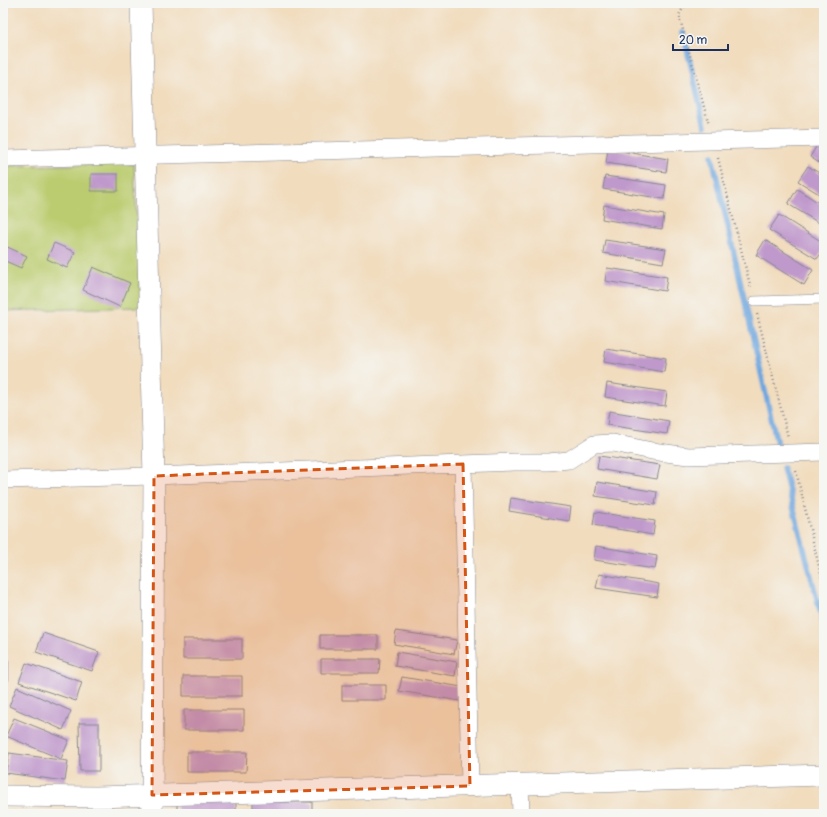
<svg xmlns="http://www.w3.org/2000/svg" width="827" height="817" viewBox="0 0 827 817" font-family="Pangolin,sans-serif">
	<style>
		.green { fill: #bbcc6f; stroke: #6b7e66 }
		.lines { fill: none; stroke-linecap: round; stroke-linejoin: round }
		.stream { stroke: #70a7de; stroke-width: 5.5 }
		.building { fill: #c099cc }
		.service-casing { stroke: #86868e; stroke-width: 10 }
		.minor-casing { stroke: #86868e; stroke-width: 18 }
		.tertiary-casing { stroke: #86868e; stroke-width: 22 }
		.path { stroke: #86868e; stroke-width: 2.5; stroke-dasharray: 1 3; stroke-linecap: butt }
		.service { stroke: #fff; stroke-width: 9 }
		.minor { stroke: #fff; stroke-width: 17 }
		.tertiary { stroke: #fff; stroke-width: 21 }
		.marked { fill: #d45514; fill-opacity: 0.2; stroke: #d45514; stroke-width: 3; stroke-dasharray: 8 5; stroke-linejoin: round }
	</style>
	<rect width="100%" height="100%" fill="#f6f6f2"/>
	<filter id="ink" filterUnits="userSpaceOnUse"><feTurbulence type="fractalNoise" baseFrequency=".025" numOctaves="2"/><feDisplacementMap in="SourceGraphic" scale="8" xChannelSelector="R" yChannelSelector="G"/><feConvolveMatrix kernelMatrix="1 2 1 2 8 2 1 2 1" color-interpolation-filters="sRGB"/></filter>
	<filter id="wash" filterUnits="userSpaceOnUse"><feTurbulence type="fractalNoise" baseFrequency=".012" numOctaves="4" result="noise"/><feDisplacementMap in="SourceGraphic" scale="16" xChannelSelector="R" yChannelSelector="G"/><feGaussianBlur stdDeviation="0.9" result="paint"/><feColorMatrix in="noise" values="0 0 0 0 0 0 0 0 0 0 0 0 0 0 0 0 0 1.4 0 .05"/><feComposite in="paint" operator="in"/></filter>
	<g filter="url(#wash)">
		<rect width="100%" height="100%" fill="#f1dcbd"/>
		<!-- green -->
		<path class="green" d="M134 164 141 307 3 311V166Z"/>
		<g class="lines">
			<!-- stream -->
			<path class="stream" d="M683 32 705 126
				M712 156 777 444
				M783 468 824 626"/>
		</g>
		<g id="blocks">
			<!-- building -->
			<path class="building" d="M819 142 824 145V166L810 157Z
				M608 149 668 159 666 172 606 163Z
				M808 166 824 176V197L798 181Z
				M91 174H118V191H91Z
				M605 176 666 185 664 199 603 189Z
				M797 189 824 206V226L788 204Z
				M604 205 664 215 662 229 602 219Z
				M779 215 824 243V249L817 259 769 230Z
				M605 240 666 249 663 263 603 253Z
				M765 240 813 270 804 285 756 255Z
				M54 243 75 252 67 268 47 259Z
				M3 245 27 256 21 268 3 260Z
				M93 267 130 283 120 307 83 290Z
				M607 268 667 277 665 291 605 281Z
				M606 349 666 358 664 372 604 362Z
				M607 383 667 392 665 406 605 397Z
				M609 411 669 421 667 434 607 425Z
				M599 456 660 465 657 479 597 469Z
				M597 482 657 492 655 505 595 496Z
				M511 498 571 507 569 521 509 511Z
				M595 512 655 521 653 535 593 525Z
				M596 546 657 556 655 569 594 560Z
				M599 574 659 584 657 597 596 588Z
				M396 631 457 640 454 654 394 644Z
				M43 633 99 652 92 671 36 652Z
				M320 635H378V649H320Z
				M3 636H5V656H3Z
				M183 639H242V659H183Z
				M397 652 457 662 455 676 395 666Z
				M321 659H380L379 673H321Z
				M3 661H8V681H3Z
				M26 663 82 682 76 701 19 682Z
				M183 676H242V696H183Z
				M402 677 462 687 460 701 399 691Z
				M342 685H386V700H342Z
				M17 687 71 711 63 730 9 706Z
				M184 710H244V730H184Z
				M14 718 69 740 61 759 6 736Z
				M79 723H99V771H80Z
				M187 752H247L246 772H187Z
				M9 753 68 761 65 781 6 773Z
				M177 800H236V814H177Z
				M253 802H312V814H253Z"/>
		</g>
	</g>
	<g filter="url(#ink)">
		<use href="#blocks" fill-opacity="0" stroke="#86868e" stroke-width="1"/>
		<g class="lines">
			<!-- service casing -->
			<g class="service-casing">
				<path id="service" d="M754 301 824 299"/>
			</g>
			<!-- minor casing -->
			<g class="minor-casing">
				<path id="minor" d="M3 159 824 138
					M463 464 470 786
					M3 480 154 476 514 462H548L569 460 594 444 613 443 652 451 688 456 824 452
					M520 783 521 814"/>
			</g>
			<!-- tertiary casing -->
			<g class="tertiary-casing">
				<path id="tertiary" d="M141 3 154 476 152 814
					M3 796 96 797 824 775"/>
			</g>
			<!-- path -->
			<path class="path" d="M686 3 679 15 709 125
				M718 158 751 289
				M757 314 788 437
				M796 471 824 587"/>
			<!-- service -->
			<use href="#service" class="service"/>
			<!-- minor -->
			<use href="#minor" class="minor"/>
			<!-- tertiary -->
			<use href="#tertiary" class="tertiary"/>
		</g>
	</g>
	<!-- marked area -->
	<path class="marked" d="M463 464 470 786 152 795 154 476Z"/>
	<!-- margin -->
	<rect width="827" height="817" fill="none" stroke="#f6f6f2" stroke-width="16"/>
	<!-- scale -->
	<path d="M673 44v6h55v-6" fill="none" stroke="#1b2f5e" stroke-width="2"/>
	<text x="679" y="44" font-size="12" fill="#1b2f5e" stroke="#f6f6f2" stroke-width="3" paint-order="stroke">20 m</text>
</svg>
